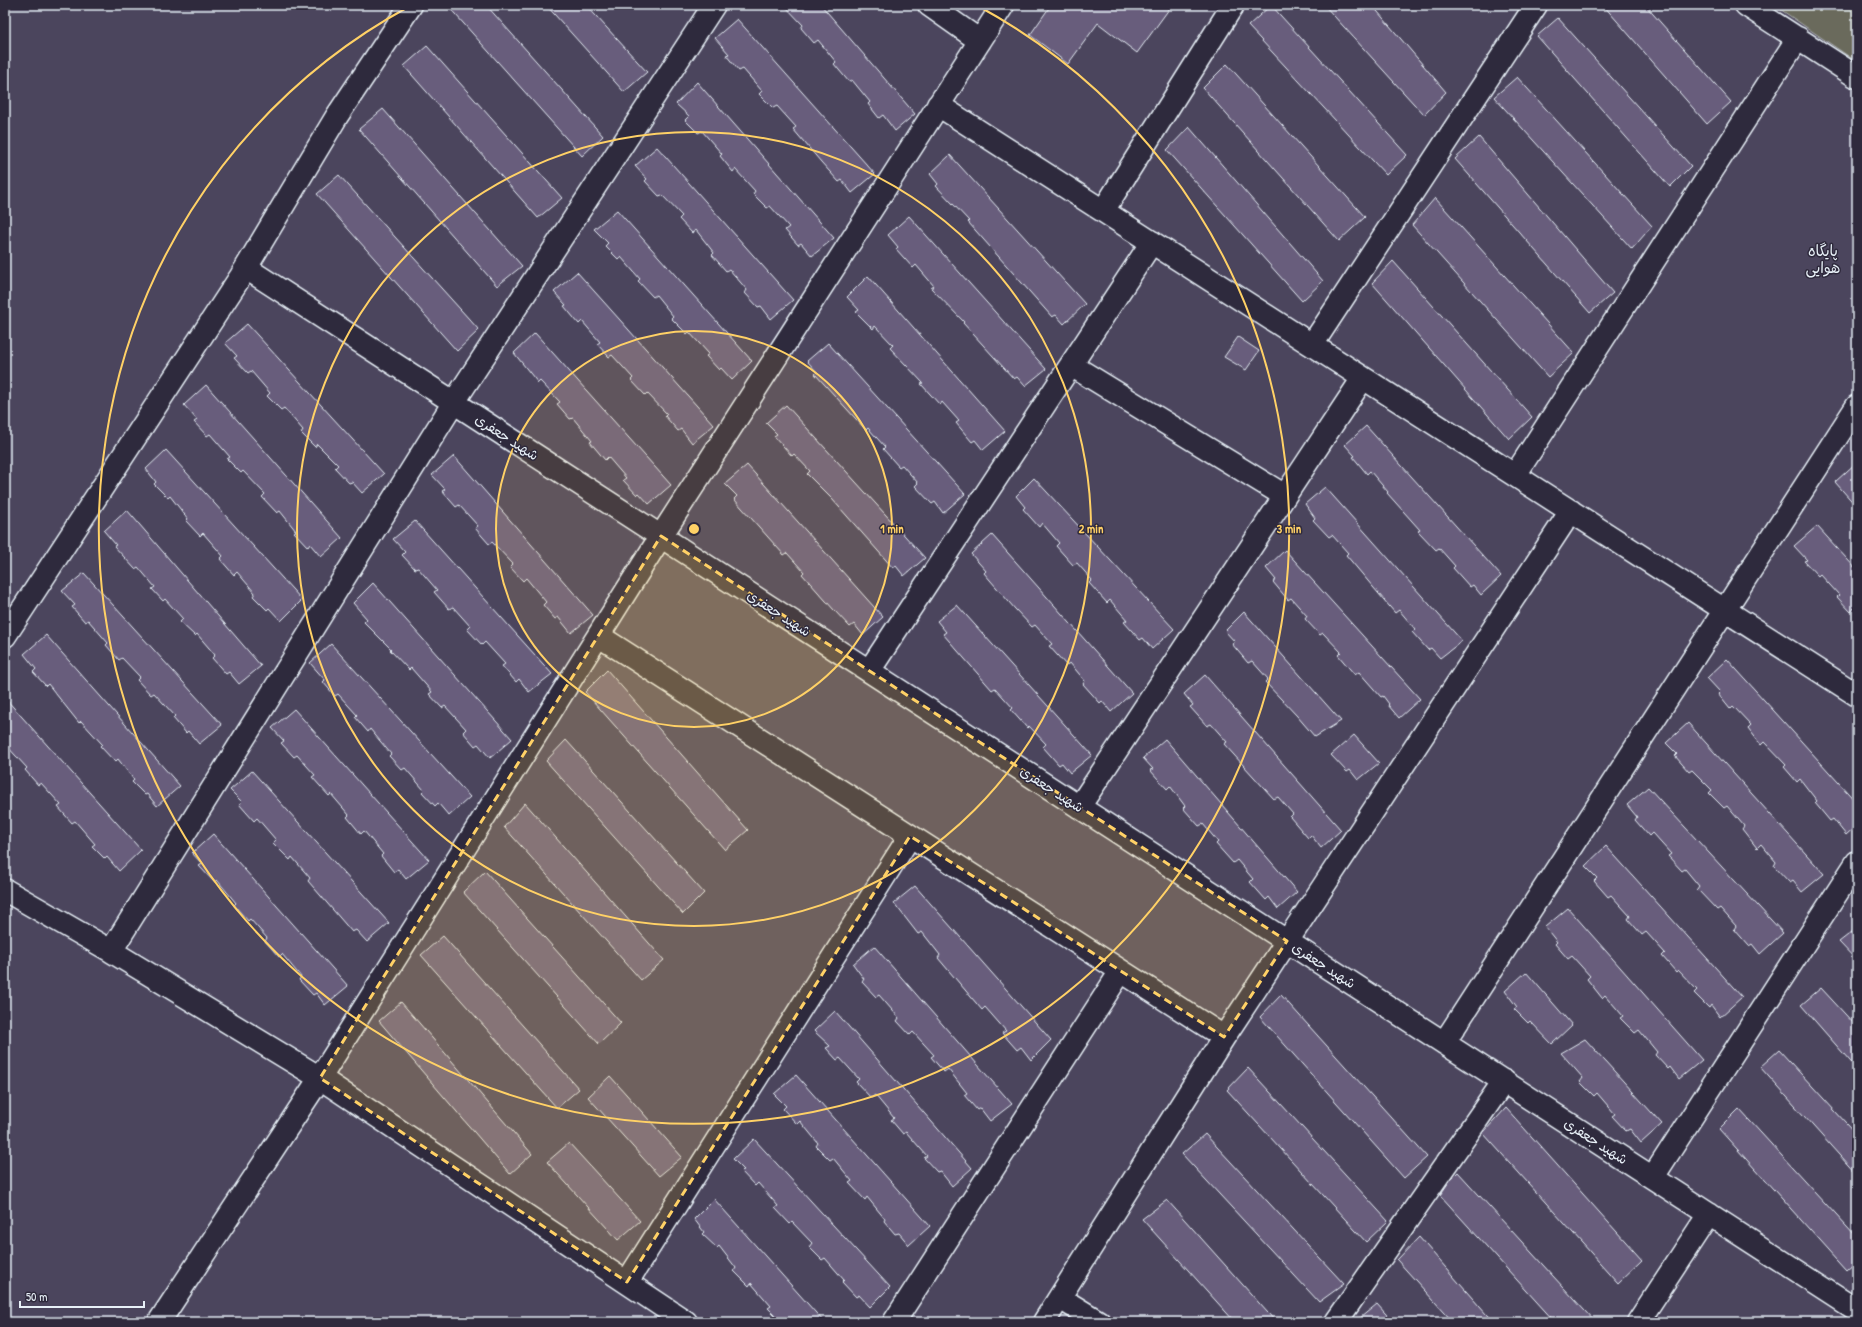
<svg xmlns="http://www.w3.org/2000/svg" width="1862" height="1327" viewBox="0 0 1862 1327" font-family="'Patrick Hand','Playpen Sans Arabic',sans-serif">
	<style>
		.built { fill: #4c445d }
		.green { fill: #6a6b5c; stroke: #a9aeaa }
		.building { fill: #685d7b; stroke: #e8f1f8 }
		.lines { fill: none; stroke-linecap: round; stroke-linejoin: round }
		.minor-casing { stroke: #e8f1f8; stroke-width: 25 }
		.minor { stroke: #2f2a3d; stroke-width: 22 }
		.marked { fill: #ffd166; fill-opacity: 0.2; stroke: #ffd166; stroke-width: 3; stroke-dasharray: 8 5; stroke-linejoin: round }
		.ring { fill: none; stroke: #ffd166; stroke-width: 2 }
		.labels { text-anchor: middle; stroke-width: 3; stroke-linejoin: round; paint-order: stroke }
		.street-label { font-size: 14px; fill: #e8f1f8; stroke: #2f2a3d }
		.neighbourhood-label { font-size: 15px; fill: #e8f1f8; stroke: #2f2a3d }
		.centre { fill: #ffd166; stroke: #2f2a3d; stroke-width: 2 }
		.ring-label { font-size: 12px; text-anchor: middle; font-weight: bold; fill: #ffd166; stroke: #2f2a3d; stroke-width: 3; stroke-linejoin: round; paint-order: stroke }
	</style>
	<rect width="100%" height="100%" fill="#403950"/>
	<filter id="ink" filterUnits="userSpaceOnUse"><feTurbulence type="fractalNoise" baseFrequency=".025" numOctaves="2"/><feDisplacementMap in="SourceGraphic" scale="8" xChannelSelector="R" yChannelSelector="G"/><feConvolveMatrix kernelMatrix="1 2 1 2 8 2 1 2 1" color-interpolation-filters="sRGB"/></filter>
	<g filter="url(#ink)">
		<!-- built -->
		<path class="built" d="M5 5H1857V1322H5Z"/>
		<!-- green -->
		<path class="green" d="M1774 5H1857V62Z"/>
		<!-- building -->
		<path class="building" d="M447 5H486L603 136 582 156Z
			M546 5H586L647 72 624 92Z
			M784 5H821L915 114 895 131 883 115 879 118 868 104 870 102 852 80 849 82 834 64 836 62 818 40 814 43 801 28 803 25Z
			M1051 5H1172L1137 53 1098 23 1068 64 1030 35Z
			M1271 5 1407 155 1386 175 1248 26Z
			M1324 5H1372L1446 92 1424 115Z
			M1603 5H1645L1731 102 1707 124Z
			M1558 18 1691 166 1670 187 1537 36Z
			M737 19 875 174 852 193 842 180 839 182 821 162 793 129 796 127 777 106 773 108 759 94 762 91 743 69 739 71 726 55 729 54 715 38Z
			M427 46 562 198 538 218 404 66Z
			M1227 64 1365 217 1339 241 1203 88Z
			M1517 77 1652 226 1632 249 1494 97Z
			M697 82 834 238 812 256 801 243 798 245 785 230 789 227 770 206 767 208 753 194 755 191 735 169 733 172 720 156 722 154 702 131 698 133 685 120 689 116 676 104Z
			M383 109 522 266 497 286 359 129Z
			M1189 127 1323 281 1302 301 1167 150Z
			M1479 137 1613 293 1590 313 1455 159Z
			M657 147 793 300 771 319 761 306 758 307 745 293 747 290 729 269 726 271 712 255 714 253 696 230 692 233 679 219 682 216 662 195 659 196 645 181 647 179 635 166Z
			M950 155 1085 304 1064 324 1056 315 1052 317 968 222 969 221 936 186 938 184 930 174Z
			M339 175 479 330 457 351 317 194Z
			M1435 198 1574 353 1548 377 1412 225Z
			M617 210 752 361 732 380 721 368 719 370 706 356 709 354 689 332 687 334 671 318 673 316 656 295 653 297 638 281 640 279 621 257 619 260 605 246 608 243 594 229Z
			M909 216 1046 369 1025 386 1017 377 1014 379 963 323 964 322 931 288 934 286 916 265 913 268 896 249 898 247 888 235Z
			M1393 261 1532 417 1509 439 1372 283Z
			M577 272 714 425 692 443 681 429 678 431 665 416 667 414 647 393 645 395 631 380 633 378 612 355 609 357 597 344 600 342 582 321 579 324 564 306 566 305 554 292Z
			M868 276 1005 431 983 450 975 440 972 442 956 423 959 421 942 402 940 405 921 384 923 383 890 348 893 345 875 326 873 329 856 312 859 310 847 297Z
			M247 324 384 474 362 493 352 482 349 483 335 468 338 465 317 444 315 447 301 433 303 430 284 408 281 410 267 396 270 393 251 371 248 373 234 358 237 356 225 343Z
			M535 333 671 485 649 504 639 493 637 495 623 480 626 478 608 457 605 460 590 442 592 441 573 418 570 419 557 404 560 402 540 381 538 383 514 353Z
			M1238 337 1259 351 1246 370 1224 357Z
			M828 343 965 494 943 513 935 502 932 504 915 486 918 483 902 465 899 467 883 449 885 447 868 428 866 430 815 374 817 372 807 361Z
			M206 385 342 538 321 557 310 544 308 547 294 532 296 531 280 511 277 513 262 497 265 494 243 471 241 473 227 459 230 457 210 434 207 436 194 422 197 420 184 405Z
			M786 405 925 558 904 576 896 566 893 568 832 499 807 474 810 471 794 454 792 456 774 436 777 434 766 423Z
			M1366 426 1501 576 1481 595 1473 585 1470 587 1453 568 1455 566 1439 548 1436 550 1418 531 1420 530 1387 493 1388 492 1370 471 1367 474 1353 457 1355 456 1345 445Z
			M166 450 302 600 281 621 269 608 267 610 253 596 255 593 237 572 234 575 220 559 223 556 203 533 200 536 186 521 188 519 170 496 168 498 154 484 156 482 146 469Z
			M454 456 593 615 571 633 558 617 555 619 543 605 546 602 526 578 523 581 510 567 513 564 492 542 489 544 475 528 478 526 459 505 456 507 442 491 445 489 432 475Z
			M1857 462V507L1835 482Z
			M747 465 883 617 863 635 854 624 850 627 834 610 802 574 804 572 787 553 784 555 734 499 737 496 725 484Z
			M1034 478 1174 629 1152 649 1143 638 1140 640 1124 622 1127 620 1110 600 1107 603 1089 583 1092 580 1077 563 1073 565 1056 546 1059 543 1042 523 1039 527 1023 509 1025 507 1016 496Z
			M1325 487 1462 641 1440 658 1431 648 1428 650 1412 632 1415 629 1399 610 1395 613 1346 555 1348 553 1332 535 1329 537 1313 520 1315 518 1305 504Z
			M127 510 261 666 239 684 229 672 226 674 212 658 215 655 197 634 195 636 180 622 183 619 165 599 163 601 152 589 155 587 138 567 135 569 114 546 116 545 104 531Z
			M415 521 552 674 529 692 519 679 516 682 502 666 505 664 485 642 482 645 467 629 470 626 453 607 449 609 434 592 437 590 418 568 415 569 402 555 405 552 393 539Z
			M1817 526 1857 570V604L1851 612 1837 597 1839 595 1820 574 1818 576 1804 561 1807 560 1794 546Z
			M992 535 1132 693 1111 712 1102 701 1100 703 1083 684 1085 681 1070 663 1066 665 1049 646 1052 644 1035 625 1032 627 1015 609 984 573 986 571 971 554Z
			M1285 550 1420 699 1399 718 1388 705 1389 704 1383 696 1381 697 1359 672 1355 675 1338 655 1341 652 1323 633 1320 635 1305 619 1307 616 1291 598 1288 600 1273 582 1276 580 1266 568Z
			M84 573 222 725 199 744 188 731 186 733 173 718 175 716 154 693 151 695 137 680 140 677 122 658 119 660 106 645 108 643 88 620 85 622 72 607 75 605 62 591Z
			M373 583 512 739 490 758 478 744 475 746 463 732 466 729 445 706 442 708 429 694 432 692 411 668 409 670 390 650 391 649 364 622 367 619 353 603Z
			M957 605 1092 755 1070 773 1062 763 1059 765 1043 747 1046 744 1029 726 1027 728 1011 710 1013 708 995 688 992 690 943 634 946 632 937 621Z
			M1244 612 1341 721 1315 737 1297 716 1265 682 1268 679 1252 661 1248 663 1232 644 1235 642 1225 631Z
			M46 635 180 786 157 806 147 794 145 795 132 782 134 780 118 759 115 762 100 746 102 744 81 721 79 723 48 684 46 686 33 672 36 669 24 654Z
			M331 644 470 797 449 816 438 803 435 806 422 792 424 790 405 768 402 770 389 756 391 754 370 729 368 732 355 717 357 715 338 694 335 696 323 682 325 680 310 663Z
			M1727 659 1857 803V825L1846 835 1833 819 1830 821 1815 803 1817 801 1800 779 1797 782 1784 767 1786 765 1764 742 1761 745 1748 728 1751 725 1733 706 1730 709 1718 694 1720 692 1707 678Z
			M607 670 748 830 725 850 585 692Z
			M1205 675 1341 830 1321 848 1311 835 1308 838 1290 817 1293 814 1278 797 1274 799 1224 744 1227 742 1211 724 1207 726 1190 707 1193 705 1184 694Z
			M5 698 141 850 119 871 107 857 105 859 92 846 95 844 75 821 72 823 58 807 61 805 41 783 38 785 25 770 27 768 5 744Z
			M294 709 429 860 406 879 398 869 394 872 381 856 383 854 364 831 361 834 347 817 349 815 331 794 329 796 312 777 315 775 297 755 294 757 281 743 284 741 272 728Z
			M1688 723 1824 874 1802 892 1793 881 1790 883 1774 866 1776 862 1761 844 1757 848 1742 829 1744 826 1727 806 1724 808 1709 793 1712 790 1692 770 1689 772 1675 756 1677 754 1666 743Z
			M1354 735 1379 763 1358 780 1350 770 1347 772 1331 755Z
			M1165 739 1297 892 1278 909 1269 897 1266 900 1250 882 1253 879 1237 860 1233 863 1216 844 1218 842 1203 824 1199 826 1183 808 1185 806 1170 786 1167 789 1150 770 1153 769 1143 758Z
			M566 740 704 893 683 914 546 761Z
			M252 771 389 923 367 942 356 930 352 932 308 881 310 878 292 857 290 860 273 843 276 840 257 818 254 821 239 804 242 802 230 790Z
			M1648 787 1783 933 1760 954 1752 944 1749 946 1734 929 1736 926 1720 908 1717 910 1697 889 1699 886 1685 869 1682 871 1668 856 1671 854 1652 833 1649 836 1635 820 1637 817 1627 805Z
			M525 803 664 960 641 980 504 827Z
			M213 834 348 986 325 1005 316 993 313 995 299 980 301 977 282 954 279 957 265 941 267 938 250 919 248 921 234 905 236 903 217 880 214 882 199 866 202 864 192 853Z
			M1606 846 1742 997 1720 1017 1711 1005 1709 1008 1694 993 1697 990 1678 970 1676 972 1662 956 1665 953 1646 932 1642 935 1628 919 1630 916 1611 895 1608 897 1594 881 1597 878 1585 866Z
			M485 871 621 1023 599 1044 463 892Z
			M915 886 1051 1040 1031 1060 1021 1047 1017 1050 1002 1033 1006 1031 985 1007 982 1010 938 958 940 955 922 932 918 934 894 903Z
			M1568 908 1702 1060 1679 1079 1670 1067 1668 1069 1655 1055 1657 1052 1639 1030 1635 1033 1620 1018 1623 1016 1605 995 1602 998 1587 979 1590 976 1572 956 1568 959 1555 944 1557 942 1545 927Z
			M1857 928V961L1839 942Z
			M443 936 579 1089 557 1108 421 955Z
			M874 946 1012 1104 990 1121 980 1108 977 1110 964 1095 967 1093 948 1069 944 1072 931 1057 934 1055 913 1032 910 1035 897 1021 899 1018 879 995 876 997 862 982 864 979 853 964Z
			M1526 972 1572 1025 1552 1044 1530 1021 1528 1023 1514 1009 1517 1007 1505 991Z
			M1821 988 1857 1027V1069L1801 1005Z
			M1281 995 1427 1157 1404 1178 1260 1017Z
			M401 1002 532 1154 510 1174 379 1021Z
			M835 1011 972 1168 952 1186 940 1171 937 1172 924 1158 927 1156 906 1132 903 1134 891 1120 894 1118 875 1095 871 1098 856 1082 859 1079 840 1058 837 1060 826 1048 830 1046 814 1031Z
			M1585 1039 1662 1124 1641 1143 1630 1129 1626 1131 1612 1116 1615 1114 1597 1093 1594 1096 1580 1082 1583 1078 1561 1053Z
			M1779 1050 1857 1135V1175L1760 1067Z
			M1248 1068 1388 1221 1366 1242 1227 1090Z
			M796 1075 930 1226 909 1245 899 1233 895 1234 884 1221 885 1219 867 1197 865 1200 849 1183 852 1181 833 1158 830 1160 816 1146 818 1143 800 1121 797 1124 783 1109 786 1106 774 1094Z
			M610 1076 682 1157 659 1176 588 1097Z
			M1506 1108 1642 1260 1618 1283 1483 1133Z
			M1739 1109 1857 1238V1260L1846 1270 1719 1129Z
			M1205 1134 1344 1284 1319 1302 1182 1154Z
			M754 1139 890 1287 870 1307 859 1295 856 1297 842 1282 844 1280 825 1258 822 1260 809 1247 812 1243 792 1222 790 1224 775 1208 778 1206 758 1183 755 1186 741 1171 744 1170 733 1159Z
			M569 1143 640 1221 618 1240 547 1162Z
			M1458 1172 1595 1322H1555L1440 1195 1451 1179Z
			M714 1199 824 1322H782L768 1308 771 1306 751 1283 749 1286 734 1271 736 1268 719 1246 717 1248 702 1234 704 1232 694 1219Z
			M1167 1200 1276 1322H1235L1142 1219Z
			M1419 1237 1493 1322H1453L1397 1260Z
			M1377 1304 1393 1322H1355Z"/>
		<g class="lines">
			<!-- minor casing -->
			<g class="minor-casing">
				<path id="minor" d="M929 5 980 41
					M1746 5 1857 77
					M938 105 1857 695
					M1103 211 1233 5
					M246 268 1857 1310
					M1312 345 1536 5
					M1071 365 1285 496
					M1515 475 1798 38
					M5 636 241 276 337 116 411 5
					M599 636 1224 1037 1571 511
					M869 671 1152 242
					M1079 807 1363 378
					M5 890 111 951 320 1078 159 1322
					M111 951 454 402 714 5
					M1444 1043 1857 406
					M1653 1177 1857 862
					M627 1282 910 836
					M1060 1298 1099 1322
					M686 1322 320 1078 661 536 1003 5
					M894 1322 1121 971
					M1044 1322 1224 1037
					M1336 1322 1504 1081
					M1638 1322 1709 1214"/>
			</g>
			<!-- minor -->
			<use href="#minor" class="minor"/>
		</g>
	</g>
	<!-- marked area -->
	<path class="marked" d="M661 536 1287 941 1224 1037 910 836 627 1282 320 1078Z"/>
	<!-- distance rings -->
	<circle cx="694" cy="529" r="198" fill="#ffd166" fill-opacity=".12"/>
	<g class="ring">
		<circle cx="694" cy="529" r="198"/>
		<circle cx="694" cy="529" r="397"/>
		<path d="M978 6A595 595 0 1 1 410 6"/>
	</g>
	<g class="labels">
		<!-- street labels -->
		<g class="street-label">
			<text transform="translate(507 437) rotate(33)" y="5">شهید جعفری</text>
			<text transform="translate(779 613) rotate(33)" y="5">شهید جعفری</text>
			<text transform="translate(1052 789) rotate(33)" y="5">شهید جعفری</text>
			<text transform="translate(1324 965) rotate(33)" y="5">شهید جعفری</text>
			<text transform="translate(1596 1141) rotate(33)" y="5">شهید جعفری</text>
		</g>
		<!-- neighbourhood labels -->
		<g class="neighbourhood-label">
			<text x="1823" y="256">پایگاه<tspan x="1823" dy="17">هوایی</tspan></text>
		</g>
	</g>
	<circle cx="694" cy="529" r="6" class="centre"/>
	<g class="ring-label">
		<text x="892" y="533">1 min</text>
		<text x="1091" y="533">2 min</text>
		<text x="1289" y="533">3 min</text>
	</g>
	<!-- margin -->
	<rect width="1862" height="1327" fill="none" stroke="#2f2a3d" stroke-width="20"/>
	<rect x="10" y="10" width="1842" height="1307" fill="none" stroke="#e8f1f8" stroke-width="1.5" filter="url(#ink)"/>
	<!-- scale -->
	<path d="M20 1301v6h124v-6" fill="none" stroke="#e8f1f8" stroke-width="2"/>
	<text x="26" y="1301" font-size="12" fill="#e8f1f8" stroke="#2f2a3d" stroke-width="3" paint-order="stroke">50 m</text>
</svg>
